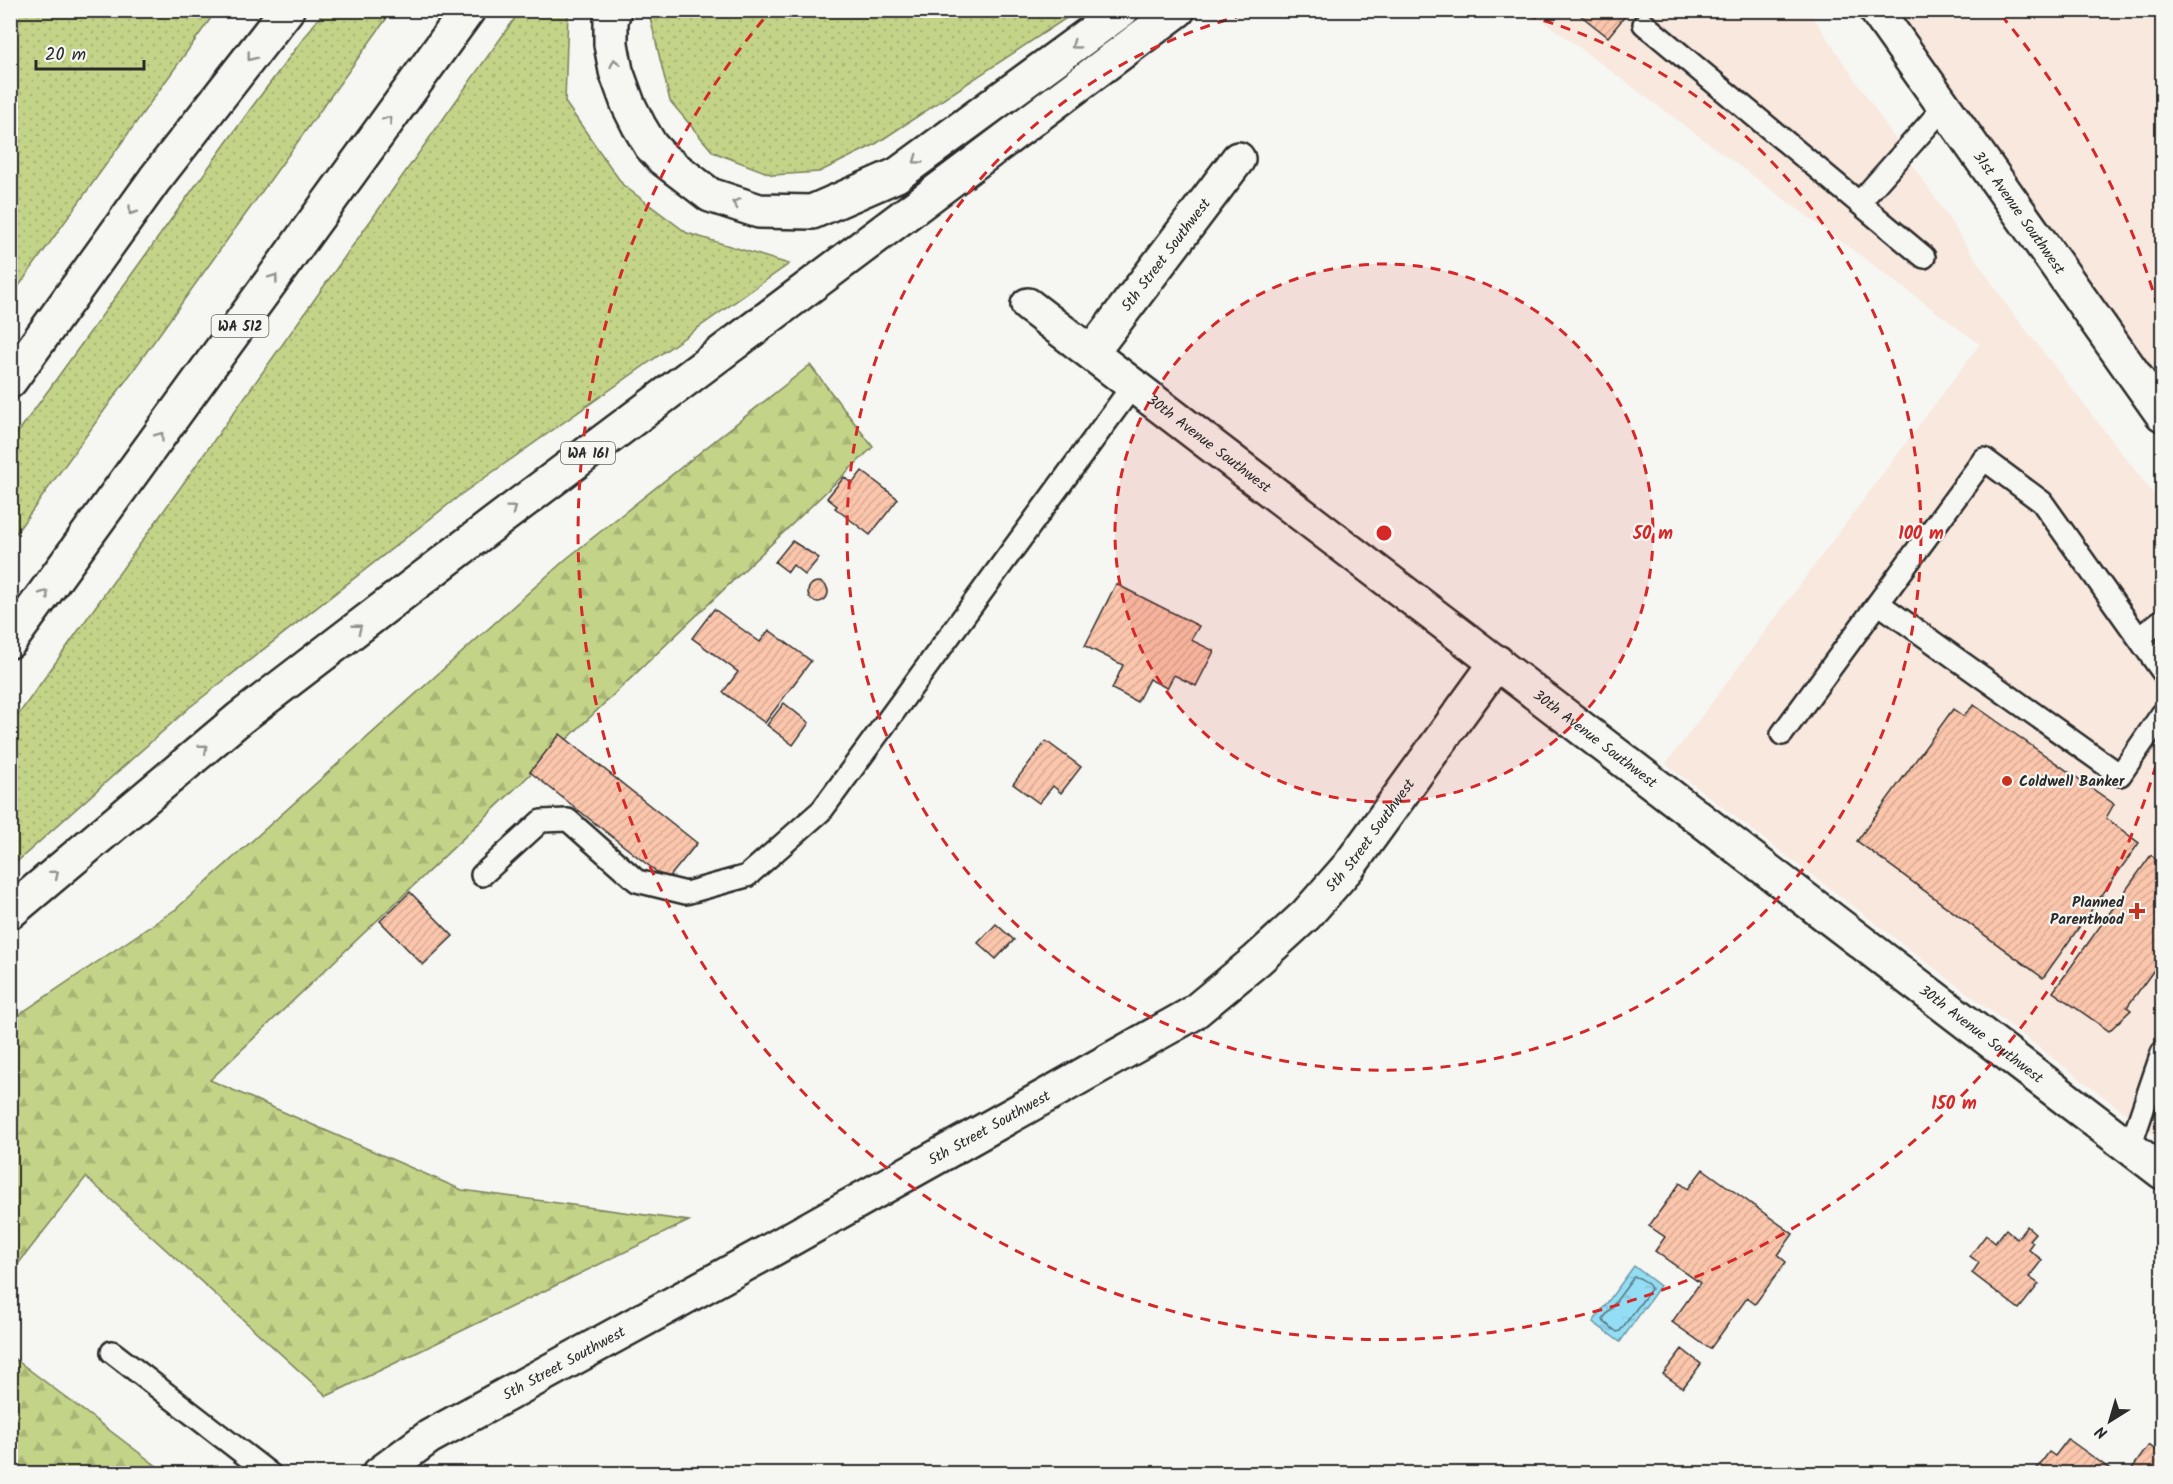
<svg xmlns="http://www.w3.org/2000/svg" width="2173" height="1484" viewBox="0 0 2173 1484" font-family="Kalam,sans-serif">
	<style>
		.built { fill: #f8e8dd }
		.green { fill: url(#green-dots); stroke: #777f59; stroke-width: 1.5 }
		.forest { fill: url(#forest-firs); stroke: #777f59; stroke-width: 1.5 }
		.water { fill: url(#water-ripples); stroke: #6a96a4; stroke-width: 1.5 }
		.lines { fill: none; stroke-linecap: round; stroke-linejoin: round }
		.shore { stroke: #55737c; stroke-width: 1.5 }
		.building { fill: url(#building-hatch); stroke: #2b2b2b; stroke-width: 1.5 }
		.lane-casing { stroke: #2b2b2b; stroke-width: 26 }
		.street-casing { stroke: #2b2b2b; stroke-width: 38 }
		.secondary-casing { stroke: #2b2b2b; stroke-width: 38 }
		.highway-casing { stroke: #2b2b2b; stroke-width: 38 }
		.lane { stroke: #f6f6f2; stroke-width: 21 }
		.street { stroke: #f6f6f2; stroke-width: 33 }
		.secondary { stroke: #f6f6f2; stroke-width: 33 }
		.highway { stroke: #f6f6f2; stroke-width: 33 }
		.oneway { stroke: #90908e }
		.ring { fill: none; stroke: #d62828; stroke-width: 3; stroke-dasharray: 10 8 }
		.poi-dot { fill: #c8321e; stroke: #f6f6f2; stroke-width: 2 }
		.labels { text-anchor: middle; stroke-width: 4.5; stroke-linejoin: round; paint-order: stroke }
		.shield { fill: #f6f6f2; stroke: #686867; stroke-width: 1.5 }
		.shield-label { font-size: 14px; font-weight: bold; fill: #2b2b2b }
		.street-label { font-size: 15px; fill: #2b2b2b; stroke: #f6f6f2 }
		.poi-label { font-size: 15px; font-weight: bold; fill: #2b2b2b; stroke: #f6f6f2; text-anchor: start }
		.centre { fill: #d62828; stroke: #f6f6f2; stroke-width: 3 }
		.ring-label { font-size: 18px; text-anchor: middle; font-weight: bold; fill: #d62828; stroke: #f6f6f2; stroke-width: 4.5; stroke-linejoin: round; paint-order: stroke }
	</style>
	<defs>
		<pattern id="green-dots" width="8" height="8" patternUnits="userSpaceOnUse" patternTransform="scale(1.5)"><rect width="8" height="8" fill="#c3d387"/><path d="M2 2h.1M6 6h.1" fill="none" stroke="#a8b575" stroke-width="1.8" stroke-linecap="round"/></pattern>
		<pattern id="forest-firs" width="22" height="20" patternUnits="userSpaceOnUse" patternTransform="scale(1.5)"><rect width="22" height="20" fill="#c3d387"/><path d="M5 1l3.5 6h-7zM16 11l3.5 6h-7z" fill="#a8b575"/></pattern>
		<pattern id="water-ripples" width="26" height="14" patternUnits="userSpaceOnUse" patternTransform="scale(1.5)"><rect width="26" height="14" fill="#94def5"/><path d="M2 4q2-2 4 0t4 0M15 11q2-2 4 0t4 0" fill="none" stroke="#80bfd2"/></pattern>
		<pattern id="building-hatch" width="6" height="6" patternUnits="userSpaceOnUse" patternTransform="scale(1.5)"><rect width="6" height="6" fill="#fbc6ac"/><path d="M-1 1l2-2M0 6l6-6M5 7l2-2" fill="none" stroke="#d7aa94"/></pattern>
	</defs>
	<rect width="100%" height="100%" fill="#f6f6f2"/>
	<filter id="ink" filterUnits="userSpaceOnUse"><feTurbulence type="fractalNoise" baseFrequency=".0167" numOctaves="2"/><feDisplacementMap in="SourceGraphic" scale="12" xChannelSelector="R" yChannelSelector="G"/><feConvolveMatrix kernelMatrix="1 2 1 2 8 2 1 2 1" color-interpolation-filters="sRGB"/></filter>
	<g filter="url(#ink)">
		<!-- built -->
		<path class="built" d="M1530 11H1809L2008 307 2162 505V1141L1666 764 1980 344Z
			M1876 11H2162V414Z"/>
		<!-- green -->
		<path class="green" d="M11 10 216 11 11 297 10 11Z
			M324 11H392L11 540V442L252 107Z
			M520 11H568L565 102 623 185 687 233 789 264 463 493 190 707 11 867V725Z
			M652 11V10L1077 11 874 145 819 172 773 175 713 152 670 101 650 17Z"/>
		<!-- forest -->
		<path class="forest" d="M810 365 873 447 210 1080 462 1190 689 1221 327 1396 86 1177 11 1273V1020L176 909 566 559Z
			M11 1356 166 1473H11Z"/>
		<!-- water -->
		<path class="water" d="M1634 1266 1660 1286 1620 1342 1593 1322Z"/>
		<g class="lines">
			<!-- shore -->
			<path class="shore" d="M1634 1277C1639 1276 1650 1284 1651 1289L1620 1331 1617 1332 1604 1322 1603 1319Z"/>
		</g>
		<!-- building -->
		<path class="building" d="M1574 10H1630L1608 37Z
			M862 471 898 499 870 535 835 508 837 506 827 498 844 477 852 484Z
			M792 541 819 558 805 575 793 565 788 572 775 562Z
			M808 592a10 10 0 1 1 20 0a10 10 0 1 1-20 0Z
			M1116 584 1199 626 1191 640 1214 651 1196 686 1174 675 1167 688 1149 679 1137 702 1112 689 1123 665 1085 646Z
			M714 609 760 642 769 630 811 661 765 723 723 692 738 672 692 638Z
			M784 703 809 723 793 745 767 725Z
			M1974 705 2114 804 2106 818 2139 843 2043 978 1857 841 1953 709 1963 716Z
			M560 734 697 843 667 880 530 772Z
			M1046 741 1081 767 1061 793 1053 786 1039 803 1013 784Z
			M2151 855 2162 864V959L2127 1007 2131 1010 2109 1031 2053 992Z
			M410 892 453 936 423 965 380 921Z
			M996 924 1014 940 996 959 978 943Z
			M1703 1169 1793 1234 1778 1255 1786 1262 1755 1304 1747 1298 1710 1349 1672 1322 1700 1283 1655 1251 1665 1237 1649 1226 1680 1183 1688 1189Z
			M2027 1226 2035 1233 2029 1240 2033 1242 2028 1249 2042 1260 2029 1277 2039 1284 2019 1309 1972 1273 1979 1263 1970 1256 1986 1235 1995 1243 2006 1229 2017 1239Z
			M1682 1349 1701 1364 1683 1388 1663 1374Z
			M2068 1439 2114 1472 2113 1474H2033L2049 1452 2055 1456Z
			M2149 1445 2162 1455V1474H2128Z"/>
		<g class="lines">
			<!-- lane casing -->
			<g class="lane-casing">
				<path id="lane" d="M1644 24 1924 257
					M1859 203 1944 107
					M1878 603 2120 775 2162 714
					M2140 637 2162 620
					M1782 734 1984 459 2042 502 2162 671
					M482 875 541 821 568 820 637 881 686 893 747 876 822 810 1134 384
					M2130 1147 2162 1053
					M112 1352 270 1474"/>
			</g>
			<!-- street casing -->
			<g class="street-casing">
				<g id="street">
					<path id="s1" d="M1028 305 2162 1172"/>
					<path id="s2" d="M1092 352 1238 159"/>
					<path id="s3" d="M379 1474 429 1437 762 1255 1192 1014 1257 960 1306 915 1349 866 1497 662"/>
				</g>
			</g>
			<!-- secondary casing -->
			<g class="secondary-casing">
				<g id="secondary">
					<path id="s4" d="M1876 10 2162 414"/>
				</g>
			</g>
			<!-- highway casing -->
			<g class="highway-casing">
				<path id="highway" d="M614 10 611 21V44L616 71 628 104 639 126 651 146 663 159 710 195 759 211 812 212 897 175 1122 10
					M10 381 155 179 287 10
					M10 641 468 10
					M10 912 240 718 496 522 1178 10"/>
			</g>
			<!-- lane -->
			<use href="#lane" class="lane"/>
			<!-- street -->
			<use href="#street" class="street"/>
			<!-- secondary -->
			<use href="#secondary" class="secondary"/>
			<!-- highway -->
			<use href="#highway" class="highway"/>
		</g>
		<!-- one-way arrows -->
		<defs><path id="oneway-chevron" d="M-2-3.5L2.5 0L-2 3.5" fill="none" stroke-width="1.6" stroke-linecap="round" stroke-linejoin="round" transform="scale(1.5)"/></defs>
		<g class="oneway">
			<use href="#oneway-chevron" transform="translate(1075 45) rotate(144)"/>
			<use href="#oneway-chevron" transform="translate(251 57) rotate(128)"/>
			<use href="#oneway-chevron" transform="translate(615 63) rotate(-102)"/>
			<use href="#oneway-chevron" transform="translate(388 120) rotate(-54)"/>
			<use href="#oneway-chevron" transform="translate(917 160) rotate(144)"/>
			<use href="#oneway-chevron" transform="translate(736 203) rotate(-162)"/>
			<use href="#oneway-chevron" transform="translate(132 211) rotate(126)"/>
			<use href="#oneway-chevron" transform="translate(274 278) rotate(-54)"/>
			<use href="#oneway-chevron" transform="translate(160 436) rotate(-54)"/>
			<use href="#oneway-chevron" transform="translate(512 509) rotate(-37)"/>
			<use href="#oneway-chevron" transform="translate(45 594) rotate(-54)"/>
			<use href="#oneway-chevron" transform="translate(358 628) rotate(-38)"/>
			<use href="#oneway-chevron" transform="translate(204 748) rotate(-40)"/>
			<use href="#oneway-chevron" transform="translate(55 874) rotate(-40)"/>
		</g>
	</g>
	<!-- distance rings -->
	<circle cx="1384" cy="533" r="269" fill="#d62828" fill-opacity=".12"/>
	<g class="ring">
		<circle cx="1384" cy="533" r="269"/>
		<path d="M1509 11A537 537 0 1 1 1259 11"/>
		<path d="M2161 748A806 806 0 1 1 767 15M2001 15A806 806 0 0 1 2161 318"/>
	</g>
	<!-- markers -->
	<g class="poi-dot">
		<circle cx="2007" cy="781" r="6"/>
		<path d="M2134 902h6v6h6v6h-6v6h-6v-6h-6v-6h6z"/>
	</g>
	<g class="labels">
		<!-- shield labels -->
		<g class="shield">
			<rect x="211.5" y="315" width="57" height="22" rx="4.5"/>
			<rect x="561" y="442" width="54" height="22" rx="4.5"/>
		</g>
		<g class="shield-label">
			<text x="240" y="331">WA 512</text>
			<text x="588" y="458">WA 161</text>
		</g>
		<!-- street labels -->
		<g class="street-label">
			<text dy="5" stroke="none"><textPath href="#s4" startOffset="248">31st Avenue Southwest</textPath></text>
			<text dy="5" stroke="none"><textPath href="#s2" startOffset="122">5th Street Southwest</textPath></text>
			<text dy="5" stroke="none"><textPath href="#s1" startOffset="228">30th Avenue Southwest</textPath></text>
			<text dy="5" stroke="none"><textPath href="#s1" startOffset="714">30th Avenue Southwest</textPath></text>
			<text dy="5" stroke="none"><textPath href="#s3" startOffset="1188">5th Street Southwest</textPath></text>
			<text dy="5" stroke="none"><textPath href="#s1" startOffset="1200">30th Avenue Southwest</textPath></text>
			<text dy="5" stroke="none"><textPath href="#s3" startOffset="702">5th Street Southwest</textPath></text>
			<text dy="5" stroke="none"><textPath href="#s3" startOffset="216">5th Street Southwest</textPath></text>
		</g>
		<!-- poi labels -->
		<g class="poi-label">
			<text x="2019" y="786">Coldwell Banker</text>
			<text x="2124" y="907" text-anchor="end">Planned<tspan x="2124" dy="17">Parenthood</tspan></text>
		</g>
	</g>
	<circle cx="1384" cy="533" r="9" class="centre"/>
	<g class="ring-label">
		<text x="1653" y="539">50 m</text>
		<text x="1921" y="539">100 m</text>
		<text x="1954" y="1109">150 m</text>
	</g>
	<!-- margin -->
	<rect width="2173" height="1484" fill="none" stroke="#f6f6f2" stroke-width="36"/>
	<rect x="18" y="18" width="2137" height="1448" fill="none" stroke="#2b2b2b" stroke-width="2" filter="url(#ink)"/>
	<!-- north arrow -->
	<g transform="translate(2110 1421) rotate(217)" stroke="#f6f6f2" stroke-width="4.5" paint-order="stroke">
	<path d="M0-4.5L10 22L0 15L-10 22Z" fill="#2b2b2b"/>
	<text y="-9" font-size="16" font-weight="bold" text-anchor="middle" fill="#2b2b2b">N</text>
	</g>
	<!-- scale -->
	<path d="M36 60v9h108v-9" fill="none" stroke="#2b2b2b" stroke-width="3"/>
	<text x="45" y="60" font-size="18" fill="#2b2b2b" stroke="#f6f6f2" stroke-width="4.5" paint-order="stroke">20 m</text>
</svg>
